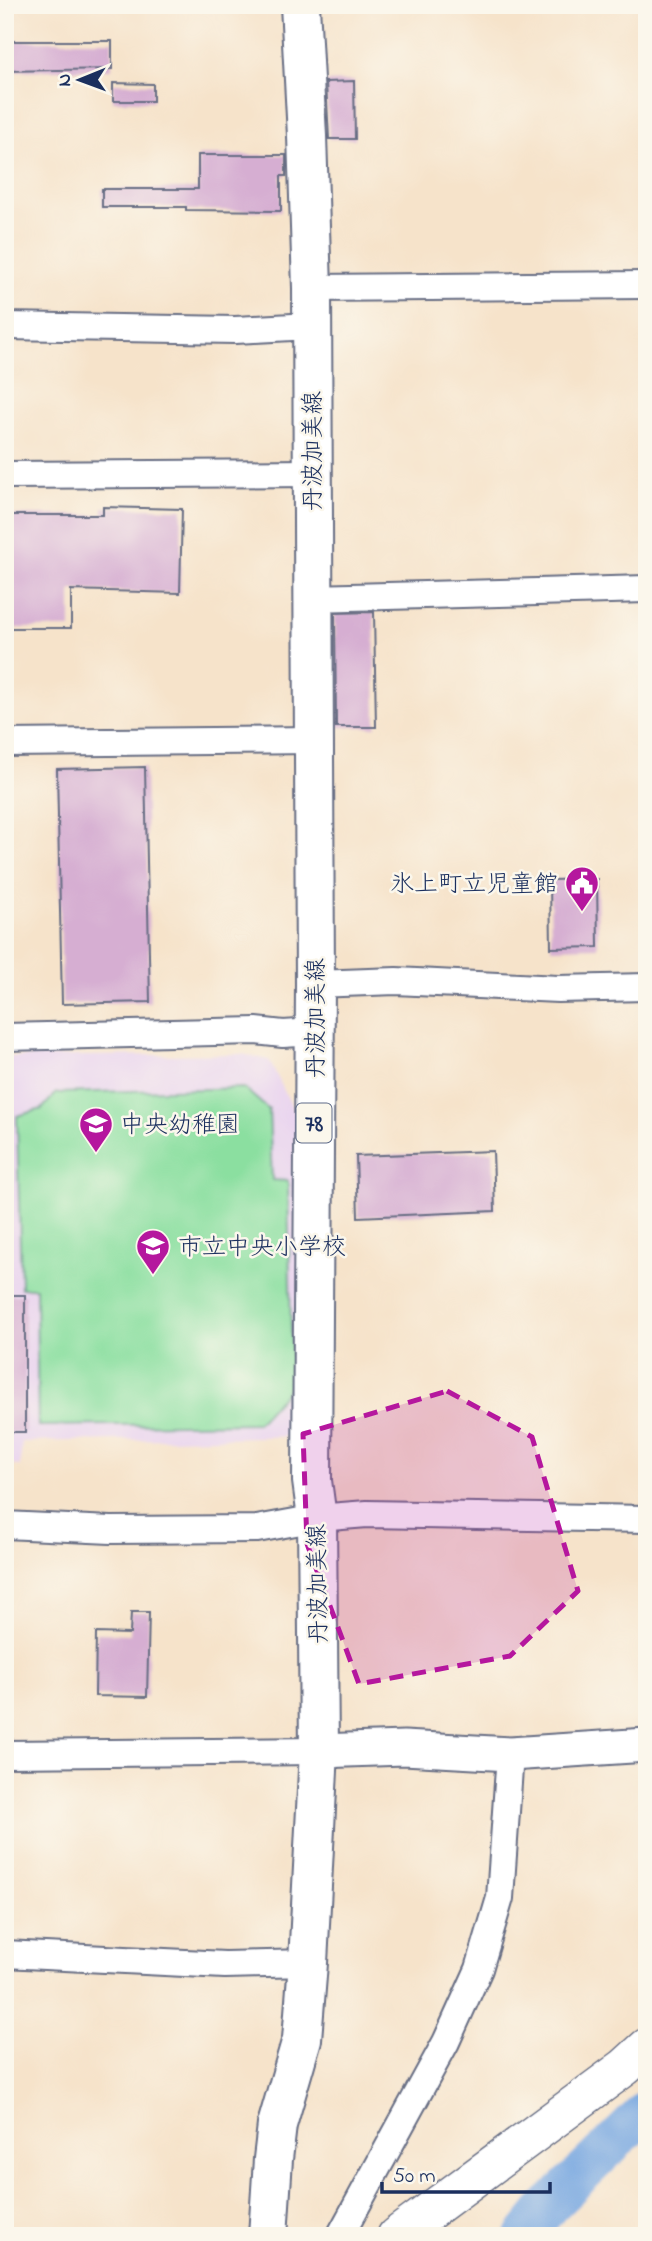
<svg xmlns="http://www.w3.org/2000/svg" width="652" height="2241" viewBox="0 0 652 2241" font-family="'Indie Flower','Klee One',sans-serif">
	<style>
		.built { fill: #e8d2ef }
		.green { fill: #8bdfa0; stroke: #53877f; stroke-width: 2 }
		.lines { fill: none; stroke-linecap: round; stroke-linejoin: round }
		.river { stroke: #76a6e0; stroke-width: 40 }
		.building { fill: #d6aed2 }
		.minor-casing { stroke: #686e84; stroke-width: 30 }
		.tertiary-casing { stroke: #686e84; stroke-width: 37 }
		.secondary-casing { stroke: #686e84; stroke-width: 40 }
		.primary-casing { stroke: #686e84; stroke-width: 42 }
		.minor { stroke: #fff; stroke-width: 26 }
		.tertiary { stroke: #fff; stroke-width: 33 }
		.secondary { stroke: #fff; stroke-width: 37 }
		.primary { stroke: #fff; stroke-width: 38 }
		.marked { fill: #b5179e; fill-opacity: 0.2; stroke: #b5179e; stroke-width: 5; stroke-dasharray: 14 9; stroke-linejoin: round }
		.labels { text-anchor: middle; stroke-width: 5; stroke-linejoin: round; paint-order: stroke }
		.shield { fill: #fbf7ec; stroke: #5e6b89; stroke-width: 2 }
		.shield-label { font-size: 23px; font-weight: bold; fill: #1b2f5e }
		.street-label { font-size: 24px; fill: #1b2f5e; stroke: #fbf7ec }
		.poi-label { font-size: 24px; fill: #1b2f5e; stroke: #fbf7ec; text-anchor: start }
	</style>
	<rect width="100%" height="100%" fill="#fbf7ec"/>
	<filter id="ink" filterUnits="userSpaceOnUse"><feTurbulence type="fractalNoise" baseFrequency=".0143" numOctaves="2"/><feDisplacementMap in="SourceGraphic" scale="14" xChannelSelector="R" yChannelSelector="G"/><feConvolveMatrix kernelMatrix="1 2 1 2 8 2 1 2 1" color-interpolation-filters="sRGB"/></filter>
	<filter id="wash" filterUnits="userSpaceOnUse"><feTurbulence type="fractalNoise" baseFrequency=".00686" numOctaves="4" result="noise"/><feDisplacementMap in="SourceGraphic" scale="28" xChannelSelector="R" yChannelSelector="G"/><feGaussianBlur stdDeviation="1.57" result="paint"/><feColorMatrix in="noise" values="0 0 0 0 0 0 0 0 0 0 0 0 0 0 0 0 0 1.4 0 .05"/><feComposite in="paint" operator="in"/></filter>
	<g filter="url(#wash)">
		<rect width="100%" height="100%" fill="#f6e3ca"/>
		<!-- built -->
		<path class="built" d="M242 1054 269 1060 297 1117 305 1436 22 1442 20 1466 5 1464V1057Z"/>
		<!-- green -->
		<path class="green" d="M244 1088 269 1110 272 1180 288 1181 292 1385 257 1423 38 1426 36 1288H21L17 1116 42 1109 56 1093Z"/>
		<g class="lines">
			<!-- river -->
			<path class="river" d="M525 2236 549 2206 647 2110"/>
		</g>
		<g id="blocks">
			<!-- building -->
			<path class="building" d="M5 41H112V69L5 71Z
				M354 81 355 139H329L326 82Z
				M113 83 153 84V101H113Z
				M198 155H286V176H281V211L186 210V207H102V189H198Z
				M103 507 182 509 180 593 71 590V628H5V515H103Z
				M374 612 376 727H336L335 613Z
				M145 767 150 1002 62 1004 57 769Z
				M597 879 598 947 551 948 550 880Z
				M493 1151 495 1211 358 1217 356 1156Z
				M5 1295H25V1432H5Z
				M131 1612H149L147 1697 95 1696 96 1633 130 1634Z"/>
		</g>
	</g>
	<g filter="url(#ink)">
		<use href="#blocks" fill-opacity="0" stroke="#686e84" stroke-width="2"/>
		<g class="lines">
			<!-- minor casing -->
			<g class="minor-casing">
				<path id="minor" d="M312 288 647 285
					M5 326 235 330 311 326
					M5 475 313 473
					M313 598 647 589
					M5 743 313 740
					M315 984 396 981 558 989 647 987
					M5 1037 256 1031 283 1034 315 1032
					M5 1525 111 1530 257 1529 317 1518 367 1514 647 1519
					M5 1754 319 1751
					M5 1954 225 1965 308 1963
					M340 2236 446 2042 479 1969 500 1898 510 1754"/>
			</g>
			<!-- tertiary casing -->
			<g class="tertiary-casing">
				<path id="tertiary" d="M319 1751 404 1748 510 1754 647 1745"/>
			</g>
			<!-- secondary casing -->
			<g class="secondary-casing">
				<path id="secondary" d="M396 2236 625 2067 647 2047"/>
			</g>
			<!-- primary casing -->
			<g class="primary-casing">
				<path id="primary" d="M268 2236 273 2159 277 2125 302 2039 308 1963 319 1751 317 1518 312 1481 315 984 312 288 307 136 300 5"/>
			</g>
			<!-- minor -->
			<use href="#minor" class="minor"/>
			<!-- tertiary -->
			<use href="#tertiary" class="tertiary"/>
			<!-- secondary -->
			<use href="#secondary" class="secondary"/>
			<!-- primary -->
			<use href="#primary" class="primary"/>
		</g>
	</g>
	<!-- marked area -->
	<path class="marked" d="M447 1391 532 1437 578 1591 510 1656 359 1684 307 1544 303 1434Z"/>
	<!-- icons -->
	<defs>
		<g id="civic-pin" transform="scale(1.75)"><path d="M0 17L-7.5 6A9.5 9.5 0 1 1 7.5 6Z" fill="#b5179e" stroke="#fbf7ec"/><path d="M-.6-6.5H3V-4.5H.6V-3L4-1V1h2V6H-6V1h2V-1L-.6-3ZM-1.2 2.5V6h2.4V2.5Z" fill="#fff"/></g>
		<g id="school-pin" transform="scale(1.75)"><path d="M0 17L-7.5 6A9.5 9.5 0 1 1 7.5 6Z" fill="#b5179e" stroke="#fbf7ec"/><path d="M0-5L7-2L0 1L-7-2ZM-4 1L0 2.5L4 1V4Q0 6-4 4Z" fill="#fff"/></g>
	</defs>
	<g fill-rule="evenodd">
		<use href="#civic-pin" x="582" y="883"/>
		<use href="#school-pin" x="96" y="1124"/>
		<use href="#school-pin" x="153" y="1246"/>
	</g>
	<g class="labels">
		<!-- shield labels -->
		<rect class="shield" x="296.5" y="1103.5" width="35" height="39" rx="5"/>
		<g class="shield-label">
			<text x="314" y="1131">78</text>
		</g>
		<!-- street labels -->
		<g class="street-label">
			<text transform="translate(312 451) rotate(-90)" y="8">丹波加美線</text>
			<text transform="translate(315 1018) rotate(-90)" y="8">丹波加美線</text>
			<text transform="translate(317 1584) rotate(-91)" y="8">丹波加美線</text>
		</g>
		<!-- poi labels -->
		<g class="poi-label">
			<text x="558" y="891" text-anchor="end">氷上町立児童館</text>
			<text x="120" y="1132">中央幼稚園</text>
			<text x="178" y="1254">市立中央小学校</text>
		</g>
	</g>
	<!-- margin -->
	<rect width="652" height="2241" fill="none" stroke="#fbf7ec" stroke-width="28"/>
	<!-- north arrow -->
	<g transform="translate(80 80) rotate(269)" stroke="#fbf7ec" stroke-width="5" paint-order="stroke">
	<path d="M0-5L12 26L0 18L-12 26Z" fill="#1b2f5e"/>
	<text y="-10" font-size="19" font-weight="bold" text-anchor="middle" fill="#1b2f5e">N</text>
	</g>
	<!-- scale -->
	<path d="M382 2182v10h168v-10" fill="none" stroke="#1b2f5e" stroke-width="3.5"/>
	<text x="393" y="2182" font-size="21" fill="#1b2f5e" stroke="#fbf7ec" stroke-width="5" paint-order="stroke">50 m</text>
</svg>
